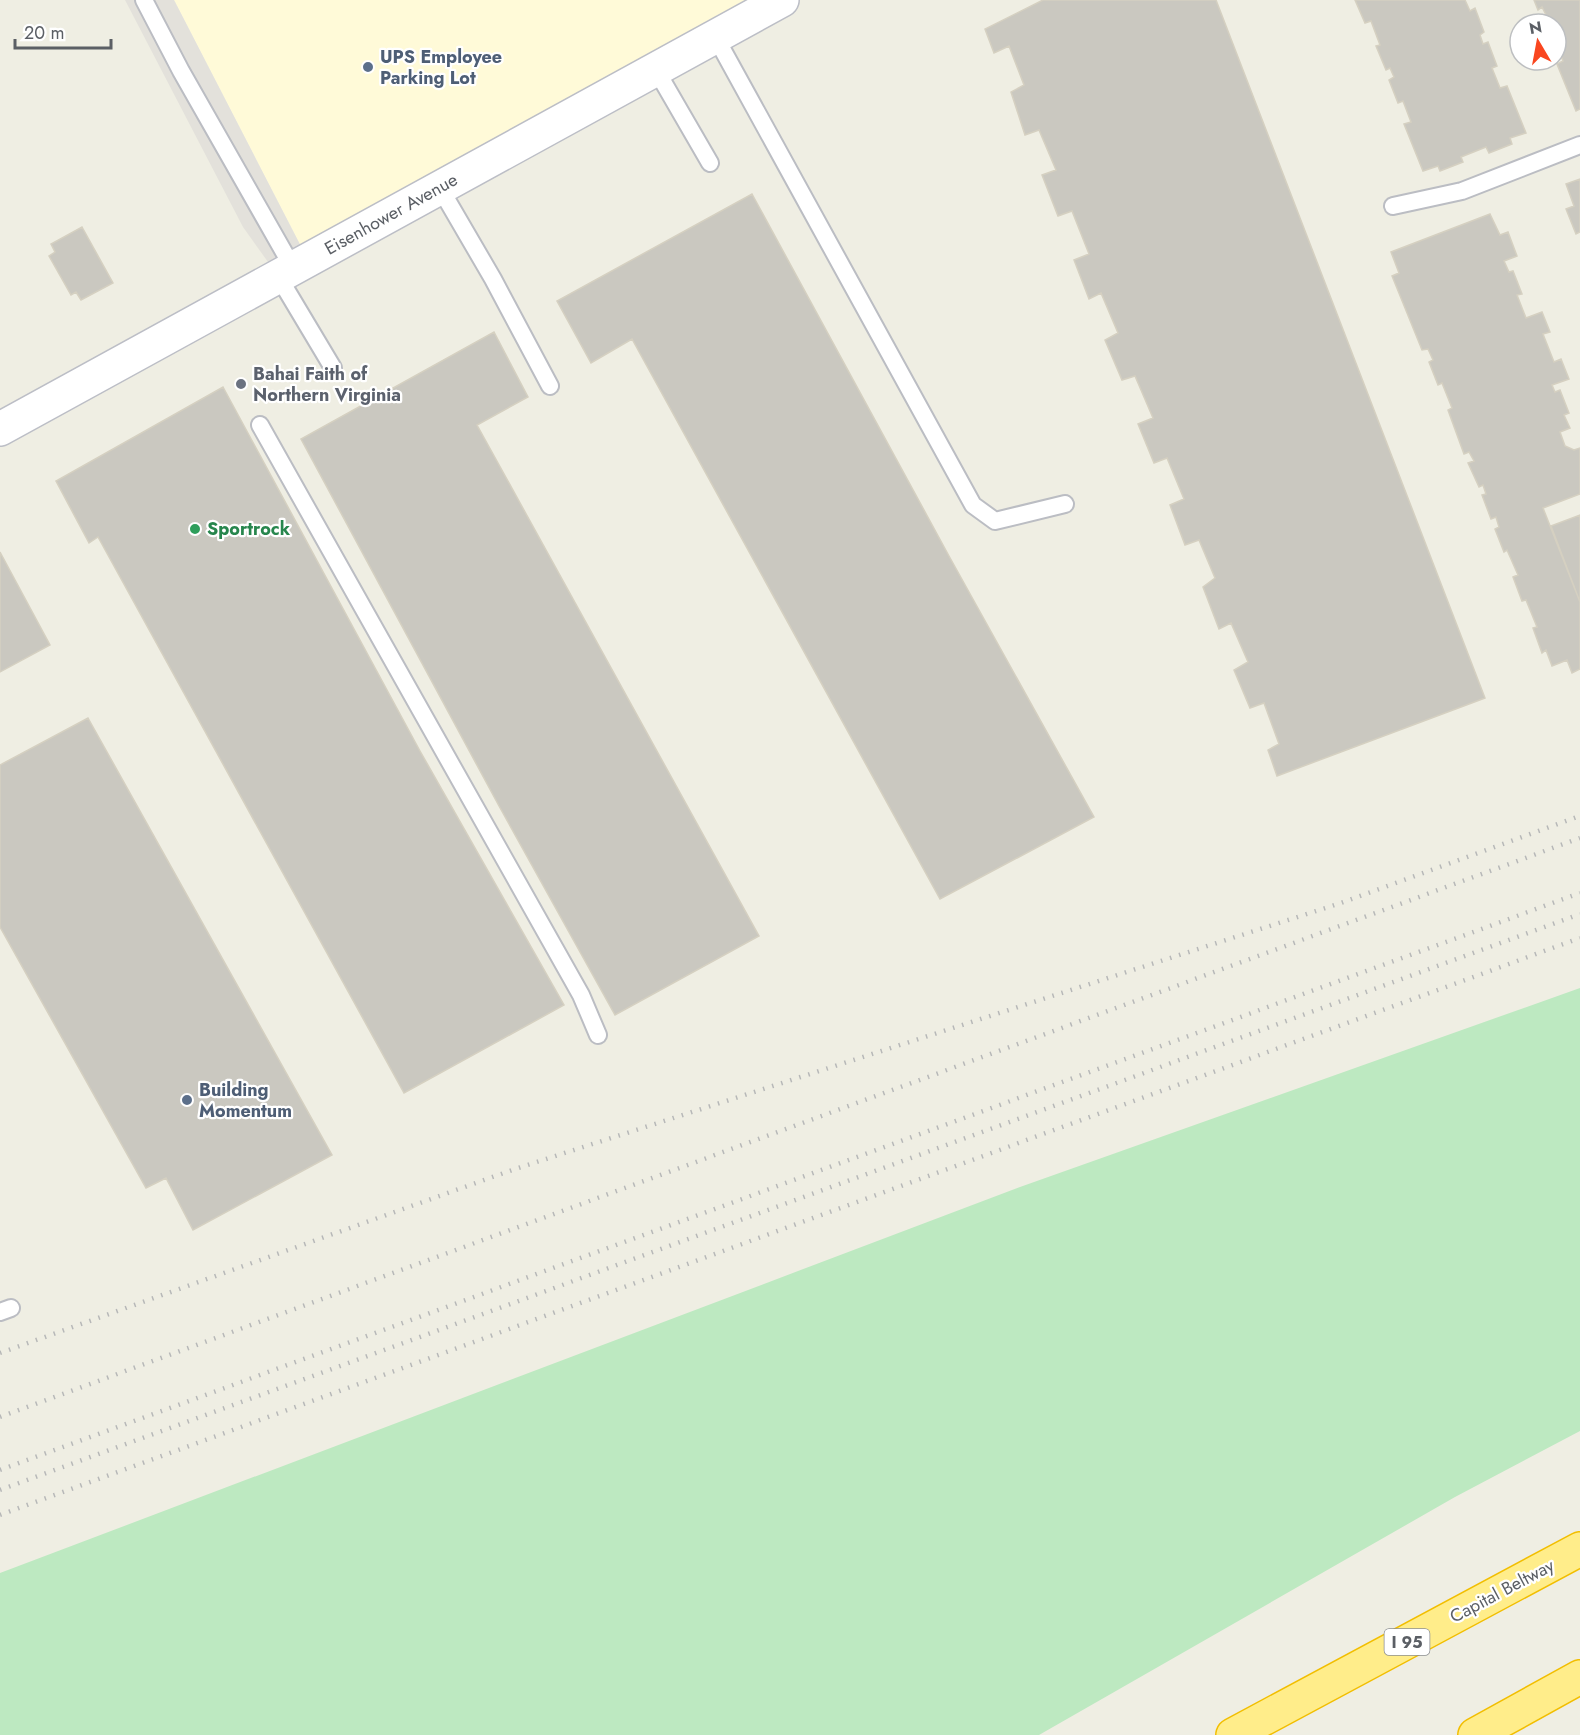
<svg xmlns="http://www.w3.org/2000/svg" width="1580" height="1735" viewBox="0 0 1580 1735" font-family="Jost,sans-serif">
	<style>
		.commercial { fill: #fffad8 }
		.industrial { fill: #e3e1db }
		.green { fill: #bde9c1 }
		.building { fill: #cac8c0; stroke: #d5d0c1; stroke-width: 1.5 }
		.lines { fill: none; stroke-linecap: round; stroke-linejoin: round }
		.lane-casing { stroke: #bbbdc3; stroke-width: 20 }
		.secondary-casing { stroke: #bcbec6; stroke-width: 36 }
		.highway-casing { stroke: #f2be00; stroke-width: 36 }
		.lane { stroke: #fff; stroke-width: 16 }
		.secondary { stroke: #fff; stroke-width: 33 }
		.highway { stroke: #ffed8a; stroke-width: 33 }
		.rail { stroke: #b7b8b8; stroke-width: 4.5; stroke-dasharray: 1.5 8; stroke-linecap: butt }
		.service-dot { fill: #5c6f8a; stroke: #fff; stroke-width: 2 }
		.worship-dot { fill: #6b7280; stroke: #fff; stroke-width: 2 }
		.leisure-dot { fill: #2e9e5b; stroke: #fff; stroke-width: 2 }
		.labels { text-anchor: middle; stroke-width: 4.5; stroke-linejoin: round; paint-order: stroke }
		.shield { fill: #fff; stroke: #8c8f93; stroke-width: 1.5 }
		.shield-label { font-size: 16px; font-weight: bold; fill: #5b5f65 }
		.service-label { font-size: 18px; font-weight: bold; fill: #4e5e75; stroke: #fff; text-anchor: start }
		.street-label { font-size: 18px; fill: #5b5f65; stroke: #fff }
		.worship-label { font-size: 18px; font-weight: bold; fill: #5b616d; stroke: #fff; text-anchor: start }
		.leisure-label { font-size: 18px; font-weight: bold; fill: #27864d; stroke: #fff; text-anchor: start }
	</style>
	<rect width="100%" height="100%" fill="#efeee3"/>
	<!-- commercial -->
	<path class="commercial" d="M174 0H781L308 260Z"/>
	<!-- industrial -->
	<path class="industrial" d="M125 0H174L308 260 278 276 243 227Z"/>
	<!-- green -->
	<path class="green" d="M1580 988V1431L1455 1497 1039 1735H0V1573L1020 1187Z"/>
	<!-- building -->
	<path class="building" d="M1043 0H1216L1485 698 1277 776 1268 750 1279 744 1264 703 1250 708 1234 670 1248 662 1231 623 1219 629 1203 587 1215 578 1199 540 1185 545 1170 505 1184 499 1167 458 1154 463 1138 424 1153 418 1135 376 1122 380 1105 340 1118 333 1101 293 1089 299 1074 260 1089 254 1072 211 1058 216 1042 175 1056 170 1039 130 1025 135 1011 92 1024 85 1009 46 994 53 985 29Z
		M1355 0H1465L1470 11 1475 8 1484 32 1480 35 1483 44 1488 42 1497 66 1492 68 1500 88 1507 86 1526 133 1510 138 1512 144 1489 153 1486 147 1461 157 1463 162 1440 171 1438 166 1423 171 1404 124 1411 122 1403 101 1398 103 1389 80 1394 77 1390 68 1386 70 1376 46 1380 45 1371 21 1365 23Z
		M1534 0H1580V109L1576 111 1557 64 1563 61 1556 43V24H1543L1541 19 1547 17 1542 7 1538 10Z
		M1580 179V232L1576 234 1566 209 1574 206 1566 184Z
		M752 194 949 556 1094 817 940 899 632 339 591 363 557 301Z
		M1490 214 1500 235 1508 232 1517 256 1504 261 1509 272 1513 271 1522 294 1517 295 1526 318 1542 312 1550 332 1543 334 1554 362 1561 359 1569 379 1552 385 1555 392 1560 390 1569 413 1564 415 1570 428 1560 432 1565 446 1574 450 1580 448V494L1543 508 1580 602V669L1572 673 1567 660 1552 666 1546 650 1542 653 1533 628 1537 627 1526 600 1522 601 1513 577 1518 575 1507 550 1504 552 1495 529 1499 527 1496 517 1491 519 1482 495 1486 494 1483 485 1479 487 1468 463 1474 461 1469 452 1464 454 1448 410 1452 408 1442 383 1438 385 1429 362 1433 360 1428 349 1422 350 1392 276 1399 273 1391 252Z
		M82 227 113 283 81 300 76 292 71 295 49 256 55 252 51 244Z
		M494 332 528 397 477 425 759 936 615 1015 499 806 301 439Z
		M223 387 420 751 564 1005 404 1093 98 537 89 543 56 481Z
		M1580 515V602L1551 526Z
		M0 552 50 645 0 672Z
		M88 718 332 1155 193 1230 166 1178 146 1188 0 927V765Z"/>
	<g class="lines">
		<!-- lane casing -->
		<g class="lane-casing">
			<path id="lane" d="M144 0 181 71 293 268
				M715 36 973 505 995 521 1065 504
				M655 68 710 163
				M440 188 493 279 550 386
				M1393 206 1462 191 1580 145
				M278 276 333 368
				M260 425 581 995 598 1035
				M0 1312 11 1308"/>
		</g>
		<!-- secondary casing -->
		<g class="secondary-casing">
			<path id="secondary" d="M0 429 782 0"/>
		</g>
		<!-- highway casing -->
		<g class="highway-casing">
			<path id="highway" d="M1233 1735 1580 1549
				M1475 1735 1580 1677"/>
		</g>
		<!-- lane -->
		<use href="#lane" class="lane"/>
		<!-- secondary -->
		<use href="#secondary" class="secondary"/>
		<!-- highway -->
		<use href="#highway" class="highway"/>
		<!-- rail -->
		<path class="rail" d="M0 1353 515 1169 1341 903 1580 816
			M0 1417 1580 838
			M0 1470 1580 893
			M0 1490 1580 914
			M0 1515 1580 938"/>
	</g>
	<!-- markers -->
	<g class="service-dot">
		<circle cx="368" cy="67" r="6"/>
		<circle cx="187" cy="1100" r="6"/>
	</g>
	<circle class="worship-dot" cx="241" cy="384" r="6"/>
	<circle class="leisure-dot" cx="195" cy="529" r="6"/>
	<g class="labels">
		<!-- shield labels -->
		<rect class="shield" x="1384.5" y="1629" width="45" height="26" rx="4.5"/>
		<g class="shield-label">
			<text x="1407" y="1648">I 95</text>
		</g>
		<!-- service labels -->
		<g class="service-label">
			<text x="380" y="63">UPS Employee<tspan x="380" dy="21">Parking Lot</tspan></text>
			<text x="199" y="1096">Building<tspan x="199" dy="21">Momentum</tspan></text>
		</g>
		<!-- street labels -->
		<g class="street-label">
			<text transform="translate(391 214) rotate(-29)" y="6">Eisenhower Avenue</text>
			<text transform="translate(1502 1591) rotate(-28)" y="6">Capital Beltway</text>
		</g>
		<!-- worship labels -->
		<g class="worship-label">
			<text x="253" y="380">Bahai Faith of<tspan x="253" dy="21">Northern Virginia</tspan></text>
		</g>
		<!-- leisure labels -->
		<g class="leisure-label">
			<text x="207" y="535">Sportrock</text>
		</g>
	</g>
	<!-- north arrow -->
	<g transform="translate(1538 42) rotate(350)"><circle r="28" fill="#ffffff" stroke="#bdbfc1" stroke-width="1.5"/>
	<path d="M0-4.5L10 22L0 15L-10 22Z" fill="#f9461f"/>
	<text y="-9" font-size="16" font-weight="bold" text-anchor="middle" fill="#5b5f65">N</text>
	</g>
	<!-- scale -->
	<path d="M15 39v9h96v-9" fill="none" stroke="#5b5f65" stroke-width="3"/>
	<text x="24" y="39" font-size="18" fill="#5b5f65" stroke="#ffffff" stroke-width="4.5" paint-order="stroke">20 m</text>
</svg>
